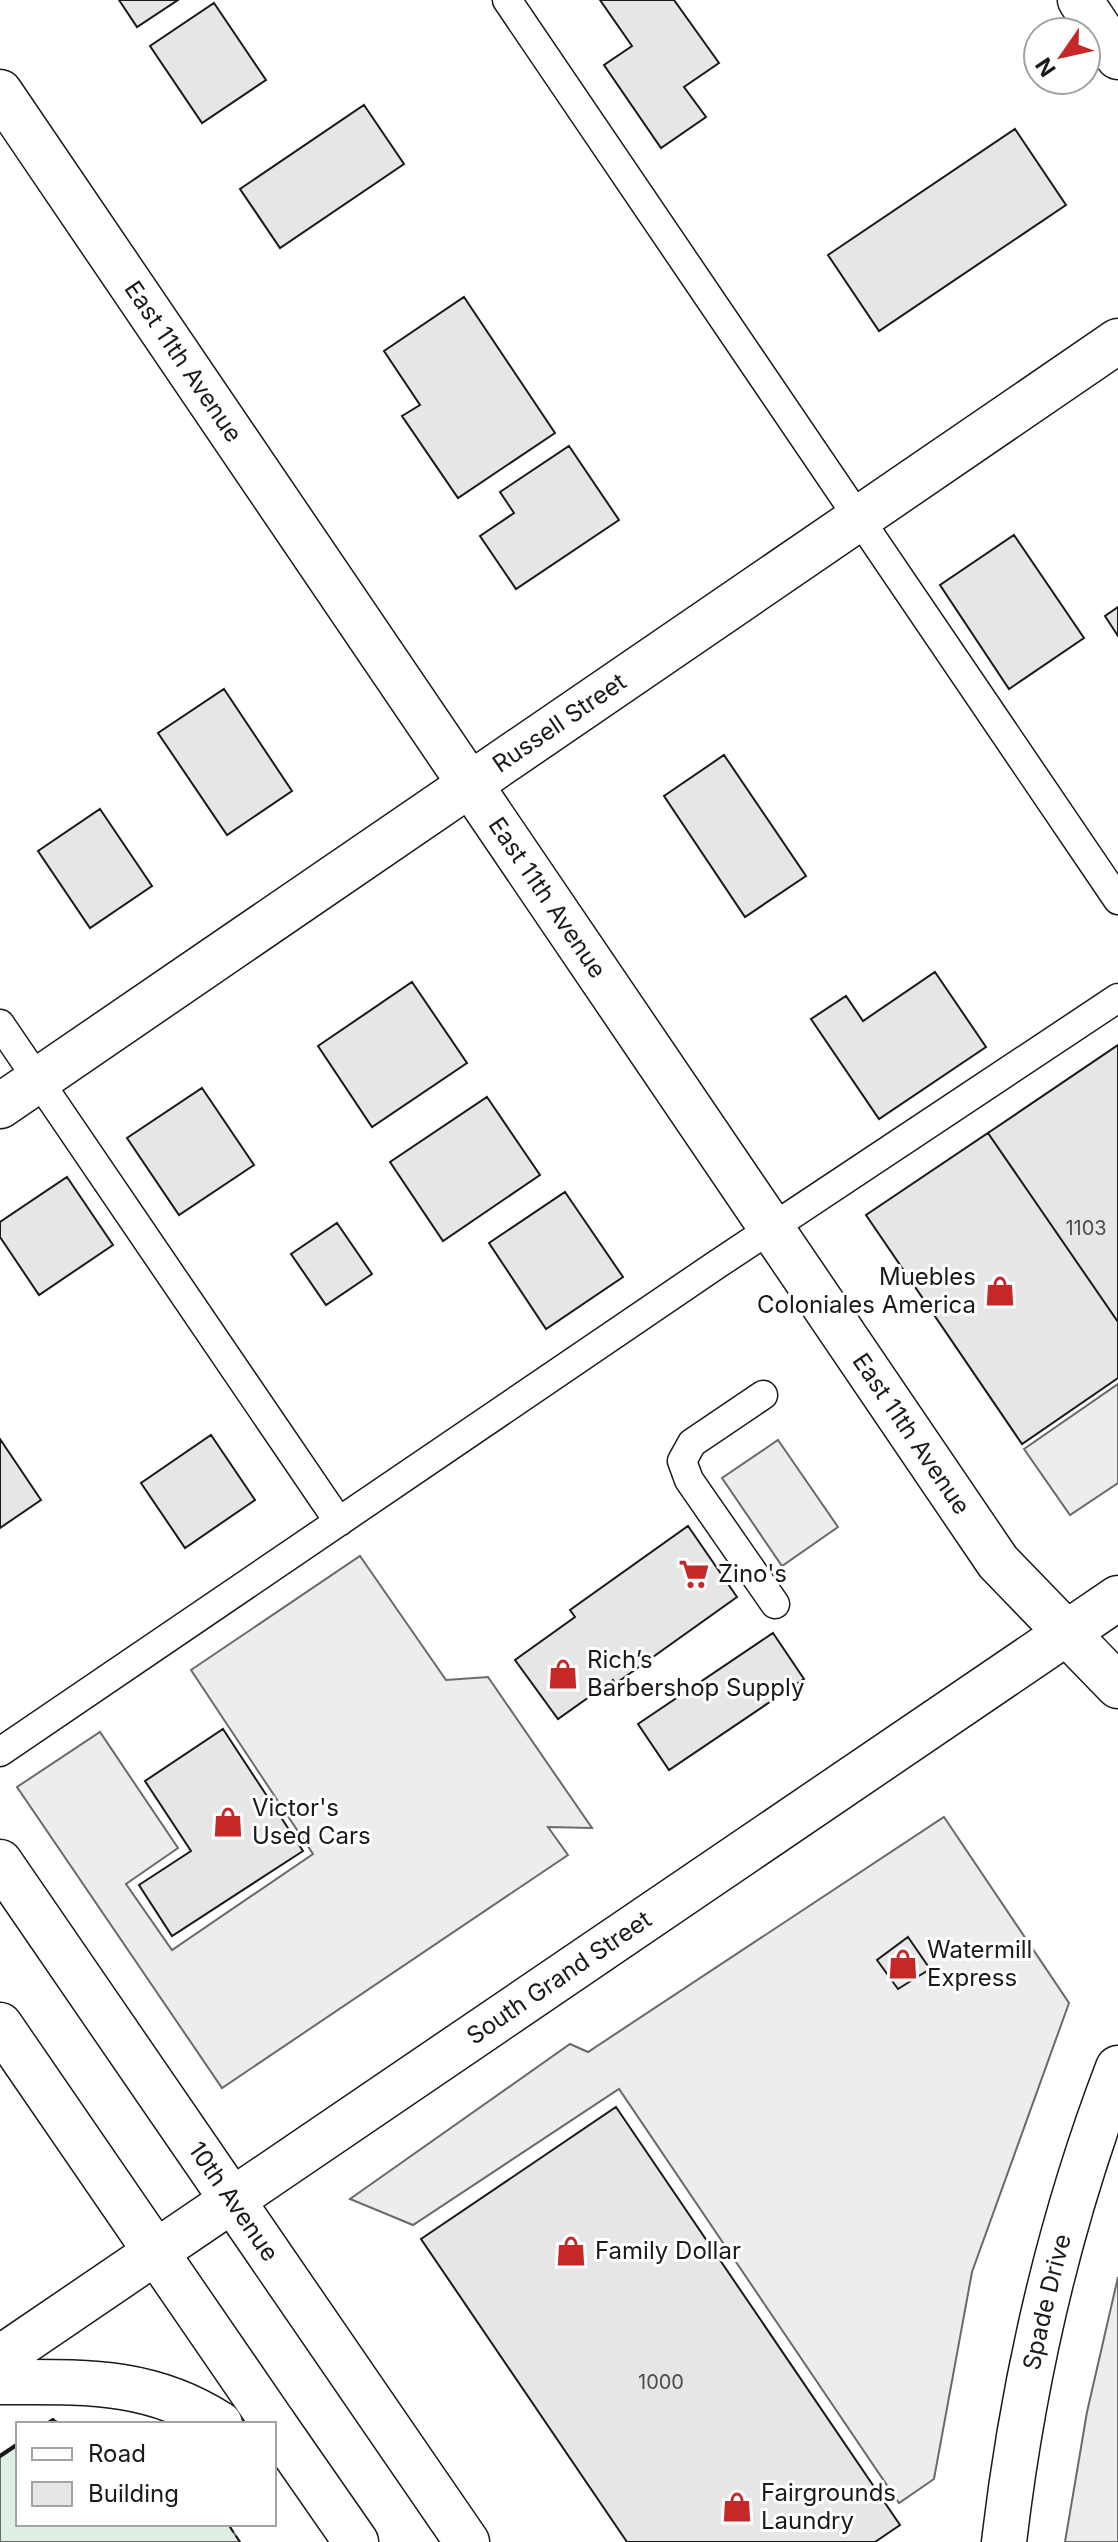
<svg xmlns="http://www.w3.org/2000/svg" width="1118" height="2542" viewBox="0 0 1118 2542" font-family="Inter,sans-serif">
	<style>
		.green { fill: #e0efe3; stroke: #6a6a6a; stroke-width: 2 }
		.parking { fill: #ededed; stroke: #6a6a6a; stroke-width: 2 }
		.building { fill: #e6e6e6; stroke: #1a1a1a; stroke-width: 2 }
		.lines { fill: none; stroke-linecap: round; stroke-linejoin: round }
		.lane-casing { stroke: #1a1a1a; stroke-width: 31 }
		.street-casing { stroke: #1a1a1a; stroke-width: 47 }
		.secondary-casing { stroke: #1a1a1a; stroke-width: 47 }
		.lane { stroke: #fff; stroke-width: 28 }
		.street { stroke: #fff; stroke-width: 44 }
		.secondary { stroke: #fff; stroke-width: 44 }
		.fence { stroke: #1a1a1a; stroke-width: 2; stroke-dasharray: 10 4; stroke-linecap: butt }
		.wall { stroke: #1a1a1a; stroke-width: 4 }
		.labels { text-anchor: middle; stroke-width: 6; stroke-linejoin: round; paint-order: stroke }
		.number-label { font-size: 20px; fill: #4d4d4d }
		.street-label { font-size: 24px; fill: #1a1a1a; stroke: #fff }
		.poi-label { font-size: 24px; fill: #1a1a1a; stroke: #fff; text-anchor: start }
	</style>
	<rect width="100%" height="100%" fill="#fff"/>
	<!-- green -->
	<path class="green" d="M18 2444V2524H228L240 2542H0V2456Z"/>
	<!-- parking -->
	<path class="parking" d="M1118 1384V1483L1070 1515 1024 1449Z
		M778 1440 838 1527 782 1566 722 1478Z
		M360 1556 446 1680 488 1677 592 1828 548 1827 568 1855 222 2088 17 1787 100 1732 178 1848 126 1884 172 1950 313 1854 191 1670Z
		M944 1817 1069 2003 972 2272 934 2479 899 2503 619 2089 413 2225 350 2199 570 2044 588 2052Z
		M1118 2277V2542H1065L1087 2412Z"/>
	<!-- building -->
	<path class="building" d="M119 0H178L137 27Z
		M600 0H674L719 63 684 87 706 117 661 148 604 65 632 46Z
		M214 3 266 80 202 123 150 46Z
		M364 105 404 164 280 248 240 189Z
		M1015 129 1066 205 879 331 828 255Z
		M464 297 555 433 458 498 402 416 420 405 384 351Z
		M569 446 619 520 516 589 480 536 514 513 500 492Z
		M1014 535 1084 638 1009 689 940 585Z
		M1118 607V636L1105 616Z
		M224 689 292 791 227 835 158 733Z
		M724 755 806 876 745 917 664 796Z
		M100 809 152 886 90 928 38 851Z
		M935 972 986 1047 879 1119 811 1019 846 996 863 1021Z
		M412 982 467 1063 372 1127 318 1046Z
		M1118 1045V1322L988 1133Z
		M202 1088 254 1165 179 1215 127 1138Z
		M487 1097 540 1175 443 1241 390 1162Z
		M988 1133 1118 1322V1378L1022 1444 866 1215Z
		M67 1177 113 1245 39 1295 0 1237V1222Z
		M565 1192 623 1277 546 1329 489 1243Z
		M337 1223 372 1274 326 1305 291 1254Z
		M211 1435 255 1500 185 1548 141 1483Z
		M0 1439 41 1500 0 1528Z
		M688 1526 737 1597 615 1684 613 1680 558 1719 515 1660 575 1617 570 1610Z
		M773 1633 804 1679 669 1770 638 1724Z
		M223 1729 303 1851 172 1936 139 1885 191 1851 145 1781Z
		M908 1937 930 1969 898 1989 877 1960Z
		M616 2107 900 2525 875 2542H627L421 2239Z"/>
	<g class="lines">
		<!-- lane casing -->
		<g class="lane-casing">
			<path id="lane" d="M507 0 1118 900
				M0 1024 339 1522
				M763 1395 692 1443 682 1461 689 1480 775 1604
				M0 1752 719 1263 1118 998"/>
		</g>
		<!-- street casing -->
		<g class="street-casing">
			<g id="street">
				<path id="s1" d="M0 92 998 1562 1118 1686"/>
				<path id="s2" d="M0 1106 1118 341"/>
			</g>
		</g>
		<!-- secondary casing -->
		<g class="secondary-casing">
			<g id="secondary">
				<path d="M1080 0 1118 57"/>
				<path id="s3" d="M0 1862 467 2542"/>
				<path d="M0 2025 274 2424"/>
				<path id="s4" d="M0 2358 1118 1598"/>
				<path d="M0 2382C82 2382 149 2378 220 2424"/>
				<path d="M274 2424 356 2542"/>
				<path id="s5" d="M1004 2542C1023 2381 1060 2219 1118 2068"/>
			</g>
		</g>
		<!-- lane -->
		<use href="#lane" class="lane"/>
		<!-- street -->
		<use href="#street" class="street"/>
		<!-- secondary -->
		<use href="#secondary" class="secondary"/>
		<!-- fence -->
		<path class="fence" d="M53 2420 62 2424
			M228 2524 240 2542"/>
		<!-- wall -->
		<path class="wall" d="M47 2424 53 2420
			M0 2456 18 2444"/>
	</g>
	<!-- icons -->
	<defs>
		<g id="shop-bare" transform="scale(2.4)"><path d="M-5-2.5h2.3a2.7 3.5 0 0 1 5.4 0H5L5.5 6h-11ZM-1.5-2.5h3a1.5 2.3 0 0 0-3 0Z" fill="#c62828" stroke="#fff" stroke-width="2.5" paint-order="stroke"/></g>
		<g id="supermarket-bare" transform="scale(2.4)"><path d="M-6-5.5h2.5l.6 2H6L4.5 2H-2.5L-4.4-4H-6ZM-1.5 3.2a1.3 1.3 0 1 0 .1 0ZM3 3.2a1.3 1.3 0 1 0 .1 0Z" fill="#c62828" stroke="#fff" stroke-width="2.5" paint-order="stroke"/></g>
	</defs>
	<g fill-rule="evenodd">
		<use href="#shop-bare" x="1000" y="1291"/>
		<use href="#supermarket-bare" x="694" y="1574"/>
		<use href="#shop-bare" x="563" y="1674"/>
		<use href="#shop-bare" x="228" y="1822"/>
		<use href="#shop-bare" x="903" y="1964"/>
		<use href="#shop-bare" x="571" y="2251"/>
		<use href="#shop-bare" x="737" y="2507"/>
	</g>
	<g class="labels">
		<!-- number labels -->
		<g class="number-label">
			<text x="1086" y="1235">1103</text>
			<text x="661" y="2389">1000</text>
		</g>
		<!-- street labels -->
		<g class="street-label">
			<text dy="8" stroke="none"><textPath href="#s1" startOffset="326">East 11th Avenue</textPath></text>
			<text dy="8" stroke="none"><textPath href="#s2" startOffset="678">Russell Street</textPath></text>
			<text dy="8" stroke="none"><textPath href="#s1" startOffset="974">East 11th Avenue</textPath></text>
			<text dy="8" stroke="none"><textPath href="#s1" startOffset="1622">East 11th Avenue</textPath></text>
			<text dy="8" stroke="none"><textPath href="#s4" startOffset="676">South Grand Street</textPath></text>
			<text dy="8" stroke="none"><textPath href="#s3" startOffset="412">10th Avenue</textPath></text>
			<text dy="8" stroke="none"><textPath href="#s5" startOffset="244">Spade Drive</textPath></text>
		</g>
		<!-- poi labels -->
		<g class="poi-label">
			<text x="976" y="1285" text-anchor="end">Muebles<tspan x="976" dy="28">Coloniales America</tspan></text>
			<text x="718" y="1582">Zino's</text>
			<text x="587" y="1668">Rich’s<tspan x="587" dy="28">Barbershop Supply</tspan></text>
			<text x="252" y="1816">Victor's<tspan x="252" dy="28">Used Cars</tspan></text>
			<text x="927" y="1958">Watermill<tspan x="927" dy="28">Express</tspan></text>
			<text x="595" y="2259">Family Dollar</text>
			<text x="761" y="2501">Fairgrounds<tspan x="761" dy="28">Laundry</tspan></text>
		</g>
	</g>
	<!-- legend -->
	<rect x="16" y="2422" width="260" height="104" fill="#ffffff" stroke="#a3a3a3" stroke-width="2"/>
	<rect x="32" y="2448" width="40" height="12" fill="#ffffff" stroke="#a3a3a3" stroke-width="2"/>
	<text x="88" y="2462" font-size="24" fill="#1a1a1a">Road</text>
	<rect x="32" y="2482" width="40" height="24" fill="#e6e6e6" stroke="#a3a3a3" stroke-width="2"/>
	<text x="88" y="2502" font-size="24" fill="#1a1a1a">Building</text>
	<!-- north arrow -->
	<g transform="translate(1062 56) rotate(236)"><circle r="38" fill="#ffffff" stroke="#a3a3a3" stroke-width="2"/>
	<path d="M0-6L14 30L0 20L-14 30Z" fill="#c62828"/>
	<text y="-12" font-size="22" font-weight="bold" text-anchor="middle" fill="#1a1a1a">N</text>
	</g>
</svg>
